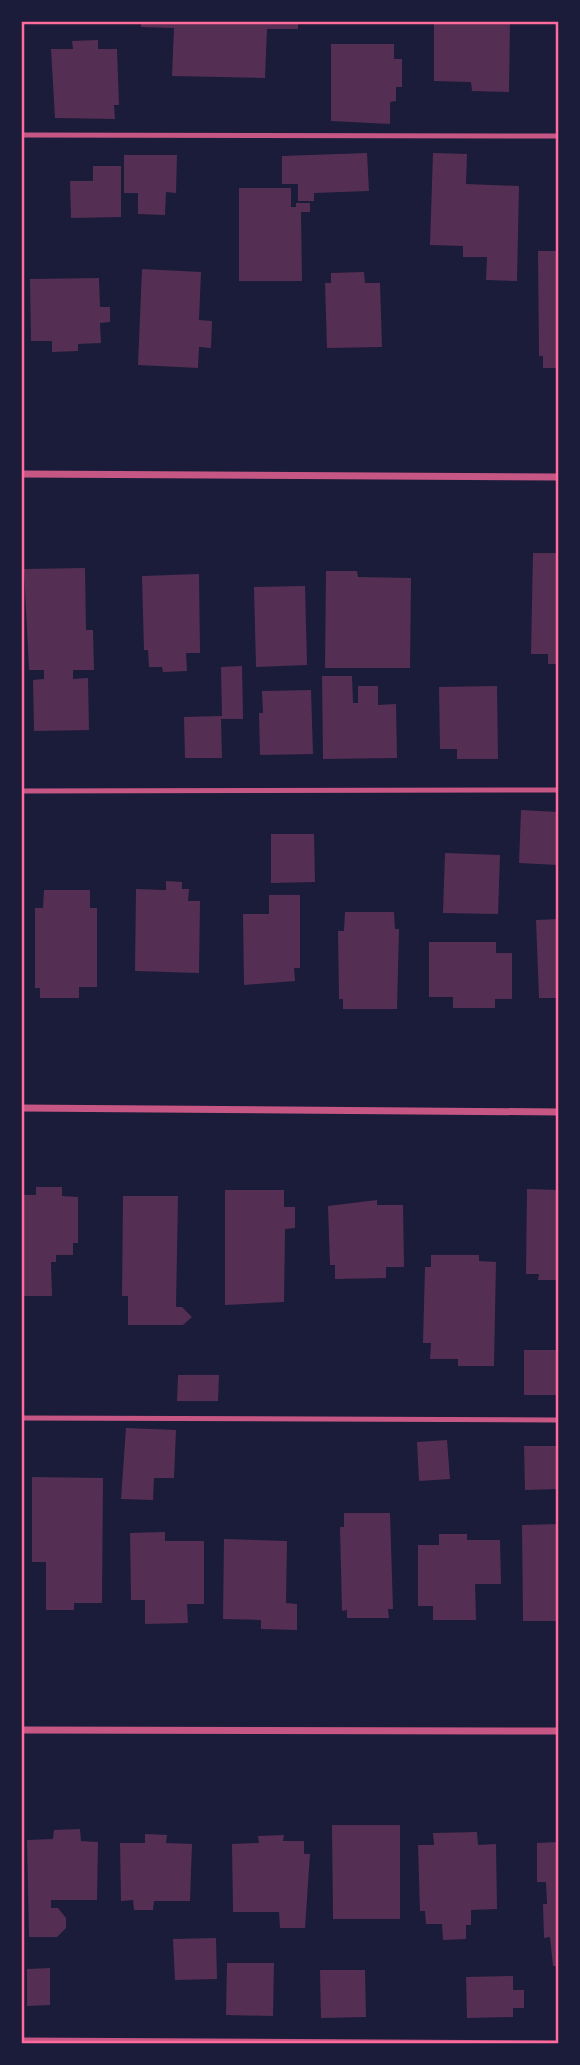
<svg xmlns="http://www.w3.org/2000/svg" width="580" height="2065" viewBox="0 0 580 2065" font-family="'Fira Sans',sans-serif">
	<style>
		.building { fill: #542f53 }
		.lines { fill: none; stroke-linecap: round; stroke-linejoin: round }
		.service { stroke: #c65784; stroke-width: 5 }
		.minor { stroke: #c65784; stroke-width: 7 }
		.neatline { fill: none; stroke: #ff6b9d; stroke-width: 2.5 }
	</style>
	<rect width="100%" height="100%" fill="#1b1b3a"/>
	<!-- building -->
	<path class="building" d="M141 21H298V29H267L265 78 172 76 174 28 141 27Z
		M434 21H510L509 92 472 91 471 82 434 81Z
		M98 40V49H117L119 105H114L115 119 55 118 51 49H73L72 41Z
		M331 44H394V59H402V87H396V101L390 102V124L331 121Z
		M367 153 369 191 314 193V201H298V184H282V156Z
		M433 153 467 154 466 184 519 186 517 281 486 280 487 257H463V246L430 245Z
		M124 155H177L176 193 166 192 165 215 138 214V193H124Z
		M93 166H121V217L71 218 70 181H93Z
		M239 188H291V207H296V203H310V212H301L302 281H239Z
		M538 251H559V368H543V356H539Z
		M142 269 201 272 199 320 212 321 211 348 199 347 198 368 138 365Z
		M364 272 365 283H380L382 347 327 348 325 283H331V273Z
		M99 278 100 307H110V322L100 323 101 343 78 344V351L52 352V341H31L30 279Z
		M533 553H559V664H548V654H531Z
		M85 568 86 630H93L94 670H73V679L88 678 89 730 34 731 33 680 44 679V670H29L24 569Z
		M326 571H357L358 577 411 578 410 668H325Z
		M199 574 200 653H186L187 671 163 672 162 667H149L148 650H144L142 576Z
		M305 586 307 665 256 667 254 587Z
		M242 666 243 719H221L222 758H185L184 717 222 716 221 667Z
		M322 676H352L353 703H358V686H378V705L396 704 397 758 323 759Z
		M497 686 498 759H457V749H440L439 687Z
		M311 690 313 754 260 755 259 713H263L262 691Z
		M521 810 559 812 558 865 519 863Z
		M271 834H314L315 882 271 883Z
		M445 853 500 855 498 914 443 913Z
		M166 881 182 882V889H189L188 901H200L199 973 135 971 136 889 166 890Z
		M44 890H90V908H97V987H79V998H40V988H35V908H43Z
		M269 895H300V968H294L295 981 244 985 243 914H269Z
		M345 912H394L395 929H399L397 1009H343V999H339L338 931H344Z
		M559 919V998H539L536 920Z
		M429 942H496V953H512V999H495V1008H453V997H429Z
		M36 1187H62V1196L78 1197V1243H73V1255H56V1262H51L52 1296H21V1195H36Z
		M527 1189 559 1190V1280H538L539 1274H526Z
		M225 1190H284V1207H295V1228L285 1229 284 1302 225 1305Z
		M123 1196H178L176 1307H182L192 1317 183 1325H128V1296H122Z
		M377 1200V1205H403L404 1267H386V1278L335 1279V1265H330L328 1206Z
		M431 1255H479V1261L496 1262 494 1366H458V1359H430L431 1343H423L425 1267H431Z
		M524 1350H559V1395H524Z
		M178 1375H219L218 1401H177Z
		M126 1428 176 1430 174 1478H154L153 1500 121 1499Z
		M447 1440 450 1479 419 1481 417 1442Z
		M524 1446H559V1489L525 1490Z
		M32 1477 103 1478 102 1603H74V1610H46V1562H32Z
		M344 1513H390L393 1609H388L389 1618H347V1610L342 1611 340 1527H344Z
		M559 1524V1621H523L522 1525Z
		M165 1532V1541H204V1604H187L188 1623 145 1624V1600H131L130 1533Z
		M439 1534H467V1540H500L501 1584H475L476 1620H433V1606H418V1545H439Z
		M224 1539 287 1541 286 1603 297 1604V1630L261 1629V1620L223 1619Z
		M332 1825H400V1919H333Z
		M80 1829 81 1841 98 1842 97 1900H51V1908H58L66 1918V1928L57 1937H29L27 1840 53 1839 54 1830Z
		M477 1832 478 1845 496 1844 497 1909 471 1910V1925H466V1939L443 1940 442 1924H426L425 1911H420L418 1845H434L433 1833Z
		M145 1834 167 1835 166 1843 192 1844 190 1901H154L153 1910H134L133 1900 121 1901 120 1843H145Z
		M284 1835 283 1841H304V1854H310L305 1928H280L279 1912H233L232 1844 259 1843 258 1836Z
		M559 1842V1966H553L550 1937 544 1938 543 1904H547L546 1882H537V1843Z
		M216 1938 217 1979 175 1980 173 1939Z
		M227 1963H274L273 2016 226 2015Z
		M50 1968V2005L27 2006V1969Z
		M320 1970H365L366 2017 321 2018Z
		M513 1976V1990H524V2008H513V2017L467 2018 466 1977Z"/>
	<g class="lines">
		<!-- service -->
		<path class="service" d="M21 135 559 136
			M21 791 559 790
			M21 1418 559 1420
			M21 2040 559 2043"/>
		<!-- minor -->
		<path class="minor" d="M21 474 559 477
			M21 1108 559 1112
			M21 1730 559 1731"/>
	</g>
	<!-- border -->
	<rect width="580" height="2065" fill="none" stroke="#1b1b3a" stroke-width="46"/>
	<rect x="23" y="23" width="534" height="2019" class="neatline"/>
</svg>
